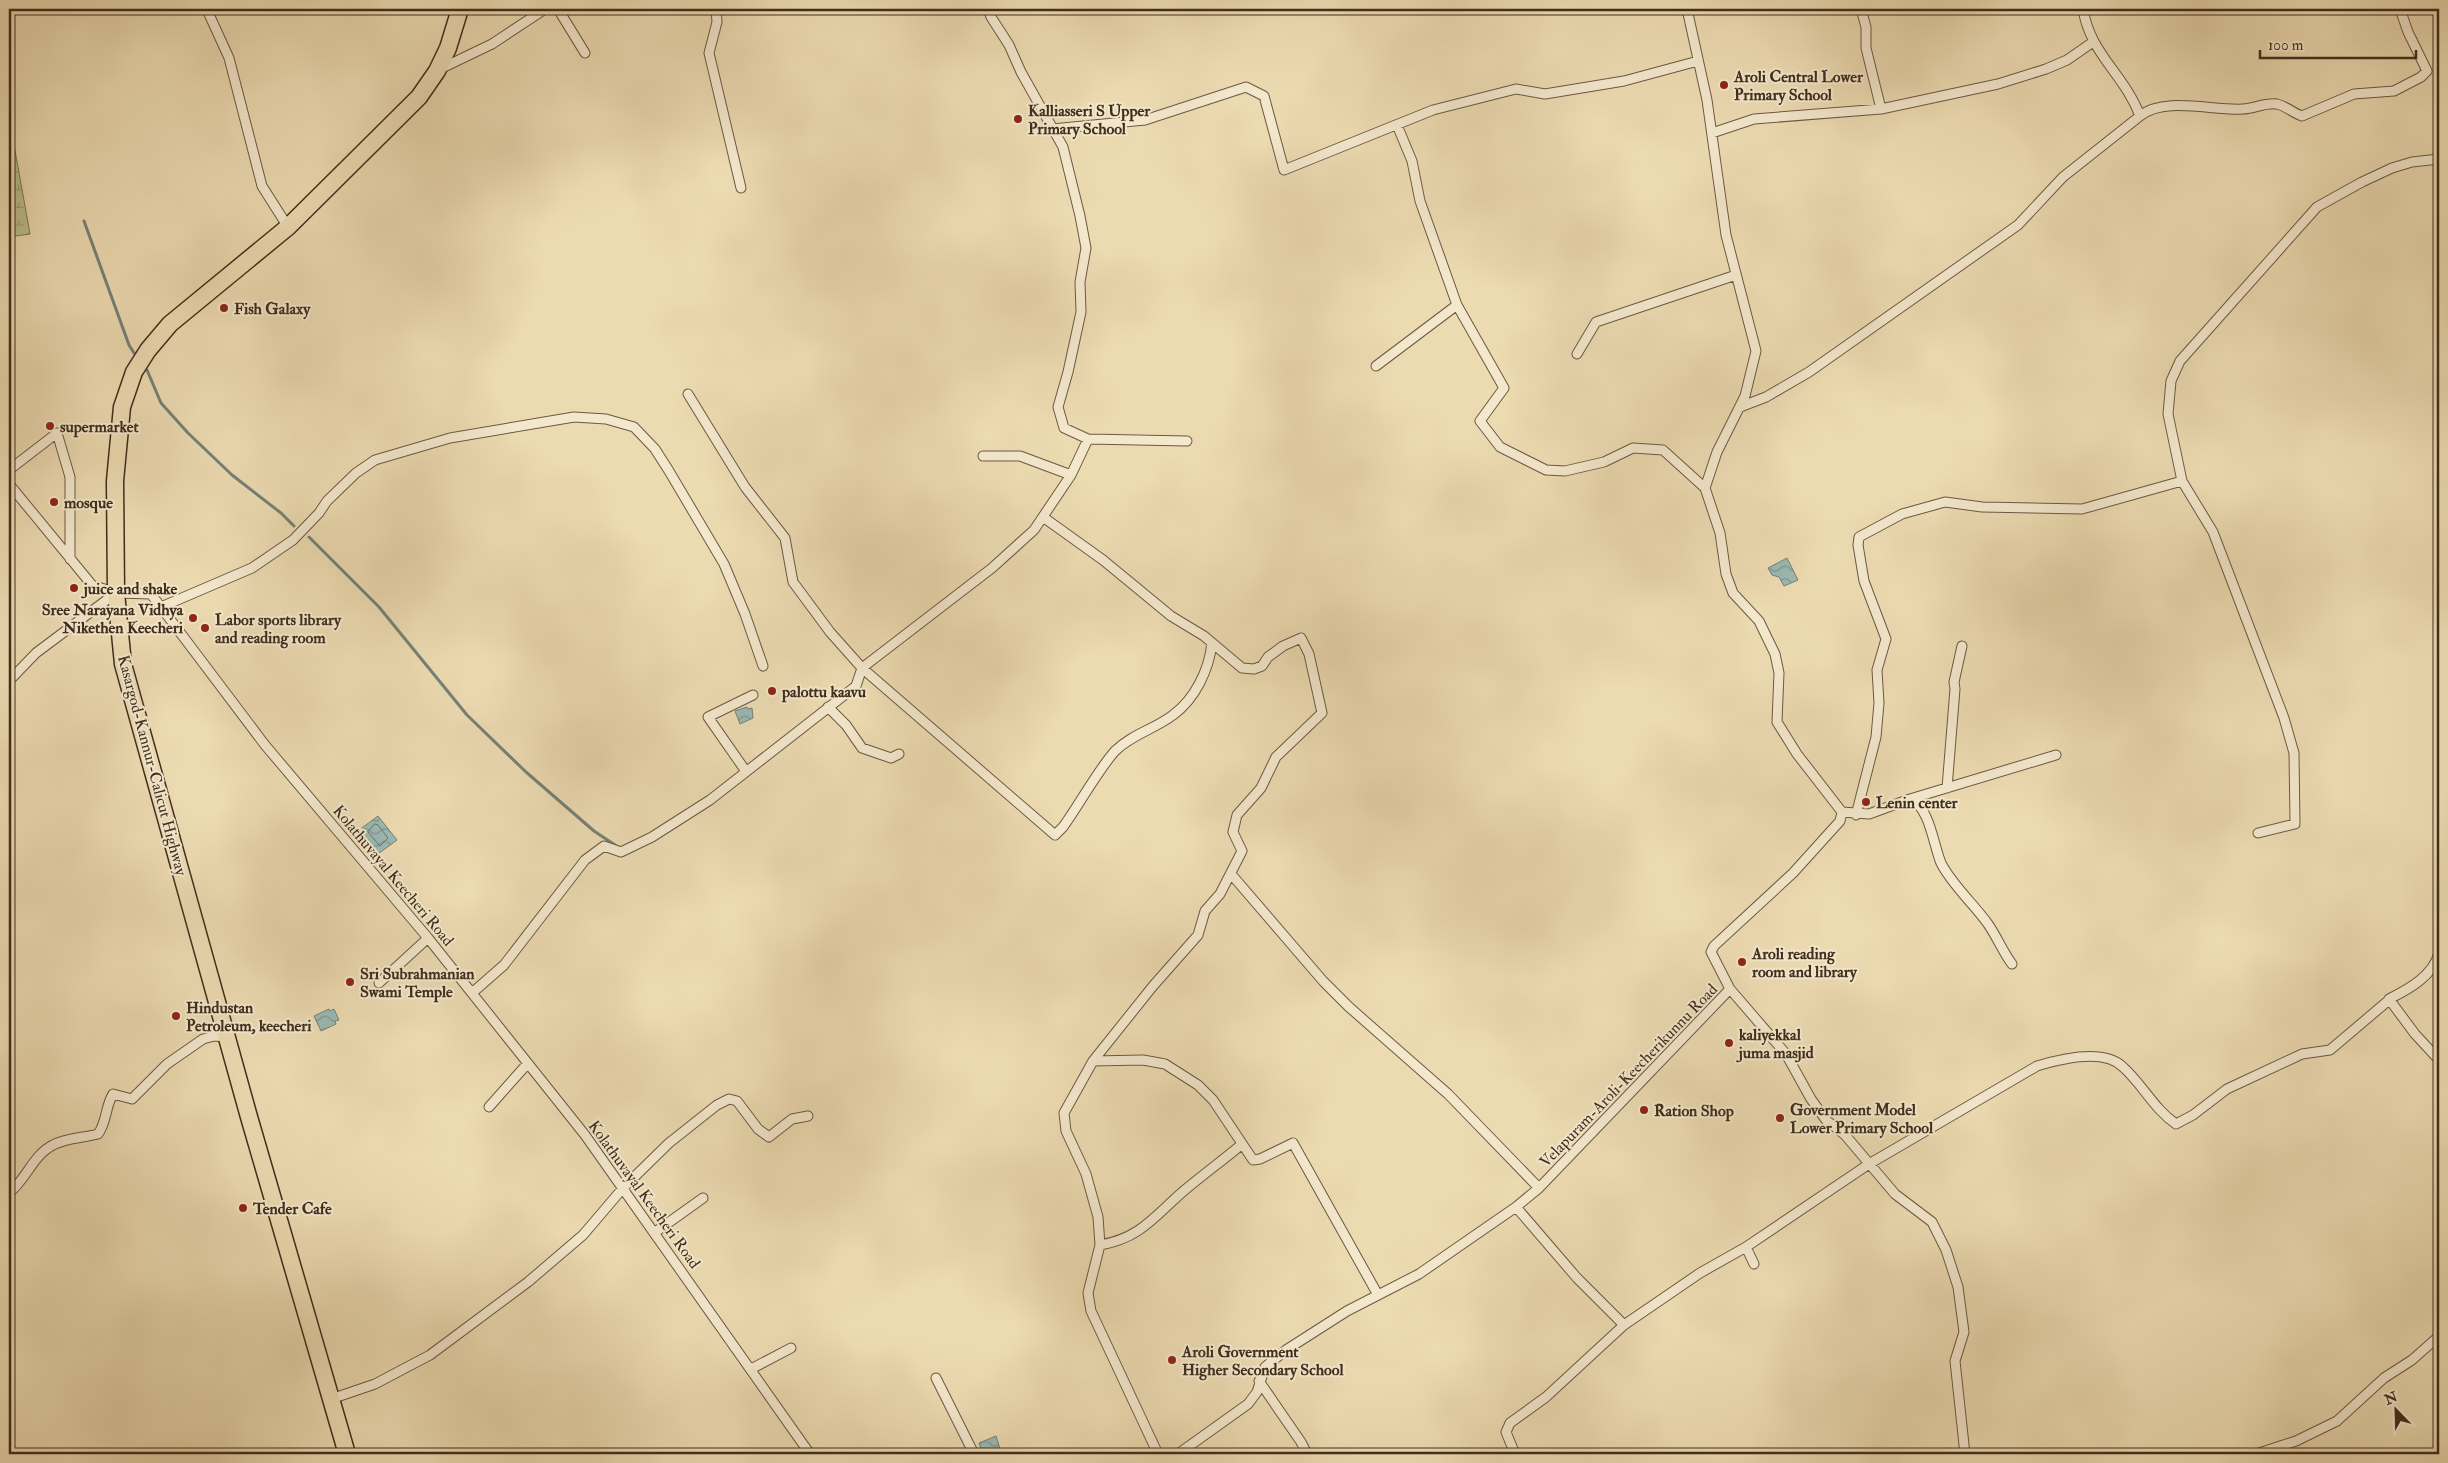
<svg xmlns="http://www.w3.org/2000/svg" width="2448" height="1463" viewBox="0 0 2448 1463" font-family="'IM FELL Double Pica',serif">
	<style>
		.wetland { fill: url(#wetland-marsh); stroke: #7d7653 }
		.water { fill: url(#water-waves); stroke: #768177 }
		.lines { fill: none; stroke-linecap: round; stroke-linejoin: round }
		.shore { stroke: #6d7468; stroke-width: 1 }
		.stream { stroke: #768177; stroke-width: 3 }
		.street-casing { stroke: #6b5941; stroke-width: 11 }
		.highway-casing { stroke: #402e1c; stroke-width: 19 }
		.street { stroke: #f3e7cc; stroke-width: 9 }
		.highway { stroke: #ecdab1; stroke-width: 16 }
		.poi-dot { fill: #8f2418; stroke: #f3e7cc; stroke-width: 2 }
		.labels { text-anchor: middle; stroke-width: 4; stroke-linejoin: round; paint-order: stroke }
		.poi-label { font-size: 16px; font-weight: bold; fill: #402e1c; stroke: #f3e7cc; text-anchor: start }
		.street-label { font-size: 16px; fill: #402e1c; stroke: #f3e7cc }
	</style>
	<defs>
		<pattern id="wetland-marsh" width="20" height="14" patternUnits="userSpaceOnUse" patternTransform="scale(1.25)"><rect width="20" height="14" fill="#babf8a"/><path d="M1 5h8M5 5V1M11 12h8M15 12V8" fill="none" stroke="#999c70"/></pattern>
		<pattern id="water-waves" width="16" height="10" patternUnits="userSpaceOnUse" patternTransform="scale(1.25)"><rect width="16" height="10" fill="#9ab9b3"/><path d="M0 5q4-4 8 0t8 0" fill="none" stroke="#7f9791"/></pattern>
	</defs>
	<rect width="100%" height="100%" fill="#ecdab1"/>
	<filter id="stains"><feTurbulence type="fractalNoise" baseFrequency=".004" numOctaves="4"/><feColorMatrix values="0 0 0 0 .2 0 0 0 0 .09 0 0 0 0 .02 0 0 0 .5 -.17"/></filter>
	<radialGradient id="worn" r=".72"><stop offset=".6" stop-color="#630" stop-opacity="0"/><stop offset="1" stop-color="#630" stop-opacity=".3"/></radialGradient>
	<!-- wetland -->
	<path class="wetland" d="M9 117 30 234 9 237Z"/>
	<!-- water -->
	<path class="water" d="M1787 558 1798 580 1784 586 1779 577 1772 575 1768 568Z
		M747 707 748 709 752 708 753 718 740 724 735 711Z
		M378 816 397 840 378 854 359 830Z
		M329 1009 330 1011 334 1009 339 1020 335 1021 336 1024 321 1031 314 1016Z
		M996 1436 1001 1452 983 1454 979 1443Z"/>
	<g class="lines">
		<!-- shore -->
		<path class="shore" d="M375 824 378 825 388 838 380 846 368 832Z"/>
		<!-- stream -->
		<path class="stream" d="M84 221 129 345 134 353
			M147 370 161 403 188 433 232 475 281 513 294 526
			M309 537 379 607 467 715 526 772 594 831 618 847"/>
		<!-- street casing -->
		<g class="street-casing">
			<path id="street" d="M558 9 585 53
				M716 9 717 22 709 53 741 188
				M1861 9 1866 27V48L1881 109
				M208 12 229 58 262 186 288 227
				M440 69 492 44 545 9
				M2140 116C2164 96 2213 111 2243 109 2254 109 2265 102 2277 104 2286 106 2293 113 2302 116L2354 94 2394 91 2421 77 2427 71 2408 32 2400 9
				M1397 125 1412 161 1420 201 1457 305
				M1052 129 1145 120 1246 87 1264 96 1284 170 1433 110 1516 89 1545 94 1624 81 1698 61
				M1712 133 1754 119 1881 109 1998 84 2046 69 2067 60 2093 42
				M1577 354 1596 322 1736 275
				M1376 366 1457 305 1504 388 1480 421 1500 447 1546 470 1565 471 1604 462 1633 448 1663 450 1705 488
				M688 394 745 487 785 538 793 582 830 632 862 668 1055 835 1063 827C1079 805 1098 770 1115 751 1132 734 1155 729 1173 715 1195 699 1209 670 1212 643
				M1740 407 1766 397 1809 372 2018 225 2063 177 2140 116C2125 75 2090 54 2083 9
				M1088 439 1187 441
				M983 456H1020L1071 475
				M9 470 57 433 70 477V559
				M9 484 92 585 116 593 151 594 265 745 428 938 585 1135 810 1454
				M1043 517 1103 560 1171 616 1204 636 1242 668 1254 669 1262 666 1268 657 1283 646 1301 638 1309 654 1322 713 1276 757 1261 788 1237 815 1233 832 1242 851 1220 894 1205 911 1198 935 1153 986 1093 1061 1064 1113 1066 1131 1086 1174 1098 1217 1100 1245 1088 1293 1091 1311 1158 1454
				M161 607 252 568 293 540 319 513 327 501 356 473 375 460 450 438 574 417 606 419 634 427 655 449 669 471 724 564 745 614 763 666
				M9 681 36 653 116 593
				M828 707 846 725 862 748 891 758 899 754
				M745 770 708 717 753 695
				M1947 788 1955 689 1954 682 1962 646
				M1910 799 2056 755
				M1842 812 1869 814 1910 799C1930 807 1933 844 1941 863 1952 885 1974 904 1988 924 1997 937 2003 952 2012 964
				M1856 815 1876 737 1879 703 1877 670 1886 639 1864 581 1858 545 1859 537 1902 514 1945 502 1982 507 2082 509 2182 481
				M2258 833 2295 824 2294 753 2284 718 2213 532 2182 481 2168 414 2171 381 2180 361 2317 207 2362 182 2392 168 2412 162 2439 159
				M1231 874 1323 981 1349 1007 1448 1094 1539 1188
				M2439 953C2433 976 2409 989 2389 999L2415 1034 2439 1060
				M379 983 428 938
				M1730 989 1786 1054 1811 1099 1826 1120 1845 1135 1895 1194 1932 1222 1946 1250 1958 1287 1964 1332 1955 1361 1965 1454
				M472 993 504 965 585 860 604 846 621 852 652 837 710 800 856 686 862 668 992 568 1034 530 1071 475 1088 439 1064 428 1058 407 1068 372 1081 312 1080 282 1086 248 1080 216 1063 147 1021 72 1009 45 991 17 988 9
				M1093 1061 1143 1060 1165 1064 1198 1085 1213 1100 1253 1160 1260 1159 1293 1143 1378 1295
				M489 1107 528 1063
				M9 1193C26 1180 33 1155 53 1145 66 1138 83 1138 98 1134 107 1122 105 1107 113 1094L132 1099 167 1064 203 1039 214 1036 227 1037
				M1516 1207 1577 1278 1624 1325 1700 1273 1746 1247 1754 1264
				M654 1233 703 1198
				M1100 1245C1142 1238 1156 1214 1186 1189 1204 1174 1223 1160 1241 1145
				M1746 1247 1869 1164 2037 1066C2060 1059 2104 1048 2123 1067 2143 1085 2154 1109 2176 1124L2193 1115 2227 1089 2302 1054 2330 1050 2389 1000
				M751 1369 791 1348
				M936 1378 974 1454
				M1259 1381 1301 1442 1307 1454
				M331 1399 375 1384 430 1355 528 1282 583 1235 623 1188 669 1143 717 1105 729 1099 737 1101 758 1129 769 1137 792 1119 808 1116
				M1178 1454 1248 1404 1257 1392 1265 1367 1286 1350 1347 1311 1419 1274 1516 1207 1539 1188 1730 989 1711 952 1714 946 1793 873 1840 821 1842 812 1797 754 1777 722 1779 673 1775 654 1759 621 1733 593 1726 574 1720 533 1705 488 1717 452 1745 396 1756 351 1726 235 1707 100 1687 9
				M1515 1454 1506 1432 1510 1423 1546 1397 1624 1325
				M2256 1454 2296 1441 2337 1421 2384 1378 2412 1360 2439 1336"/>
		</g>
		<!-- highway casing -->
		<g class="highway-casing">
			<path id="highway" d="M347 1454 249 1117 123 664 116 593 115 481 122 407 134 372 148 350 170 324 288 227 419 97 437 71 448 48 460 9"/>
		</g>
		<!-- street -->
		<use href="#street" class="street"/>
		<!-- highway -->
		<use href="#highway" class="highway"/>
	</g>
	<!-- markers -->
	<g class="poi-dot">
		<circle cx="1724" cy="85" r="5"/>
		<circle cx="1018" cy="119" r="5"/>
		<circle cx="224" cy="308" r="5"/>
		<circle cx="50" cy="426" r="5"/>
		<circle cx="54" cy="502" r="5"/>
		<circle cx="74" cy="588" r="5"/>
		<circle cx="193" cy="618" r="5"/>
		<circle cx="205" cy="628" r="5"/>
		<circle cx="772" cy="691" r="5"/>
		<circle cx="1866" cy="802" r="5"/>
		<circle cx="1742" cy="962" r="5"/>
		<circle cx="350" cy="982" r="5"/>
		<circle cx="176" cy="1016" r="5"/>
		<circle cx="1729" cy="1043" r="5"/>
		<circle cx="1644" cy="1110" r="5"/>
		<circle cx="1780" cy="1118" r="5"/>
		<circle cx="243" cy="1208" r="5"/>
		<circle cx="1172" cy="1360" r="5"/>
	</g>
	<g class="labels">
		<!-- poi labels -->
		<g class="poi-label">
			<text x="1734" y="82">Aroli Central Lower<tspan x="1734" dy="18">Primary School</tspan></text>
			<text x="1028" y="116">Kalliasseri S Upper<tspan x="1028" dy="18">Primary School</tspan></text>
			<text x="234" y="314">Fish Galaxy</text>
			<text x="60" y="432">supermarket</text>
			<text x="64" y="508">mosque</text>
			<text x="84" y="594">juice and shake</text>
			<text x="183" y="615" text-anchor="end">Sree Narayana Vidhya<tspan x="183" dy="18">Nikethen Keecheri</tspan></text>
			<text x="215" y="625">Labor sports library<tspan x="215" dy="18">and reading room</tspan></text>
			<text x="782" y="697">palottu kaavu</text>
			<text x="1876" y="808">Lenin center</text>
			<text x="1752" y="959">Aroli reading<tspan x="1752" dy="18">room and library</tspan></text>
			<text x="360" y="979">Sri Subrahmanian<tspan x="360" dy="18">Swami Temple</tspan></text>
			<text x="186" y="1013">Hindustan<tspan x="186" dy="18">Petroleum, keecheri</tspan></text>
			<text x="1739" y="1040">kaliyekkal<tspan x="1739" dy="18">juma masjid</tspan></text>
			<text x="1790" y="1115">Government Model<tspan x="1790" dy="18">Lower Primary School</tspan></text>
			<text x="1654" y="1116">Ration Shop</text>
			<text x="253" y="1214">Tender Cafe</text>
			<text x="1182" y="1357">Aroli Government<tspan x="1182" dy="18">Higher Secondary School</tspan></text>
		</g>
		<!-- street labels -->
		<g class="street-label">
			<text transform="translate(153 765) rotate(75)" y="6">Kasargod-Kannur-Calicut Highway</text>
			<text transform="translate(394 875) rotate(50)" y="6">Kolathuvayal Keecheri Road</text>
			<text transform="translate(1628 1075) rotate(-46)" y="6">Velapuram-Aroli-Keecherikunnu Road</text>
			<text transform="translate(645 1194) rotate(54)" y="6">Kolathuvayal Keecheri Road</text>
		</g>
	</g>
	<!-- margin -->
	<rect width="2448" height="1463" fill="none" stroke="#ecdab1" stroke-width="30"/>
	<rect x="10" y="10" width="2428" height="1443" fill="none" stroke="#402e1c" stroke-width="2.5"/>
	<rect x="15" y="15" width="2418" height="1433" fill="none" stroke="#402e1c"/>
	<!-- north arrow -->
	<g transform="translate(2396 1410) rotate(337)" stroke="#f3e7cc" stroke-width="4" paint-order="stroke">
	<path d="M0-4L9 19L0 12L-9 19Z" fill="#402e1c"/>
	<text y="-8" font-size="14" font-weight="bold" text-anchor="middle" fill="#402e1c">N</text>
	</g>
	<!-- scale -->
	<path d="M2260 50v8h156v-8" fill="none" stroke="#402e1c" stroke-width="2.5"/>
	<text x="2268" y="50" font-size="15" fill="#402e1c" stroke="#f3e7cc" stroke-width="4" paint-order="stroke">100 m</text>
	<rect width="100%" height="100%" filter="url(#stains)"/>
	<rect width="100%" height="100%" fill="url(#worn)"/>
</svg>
